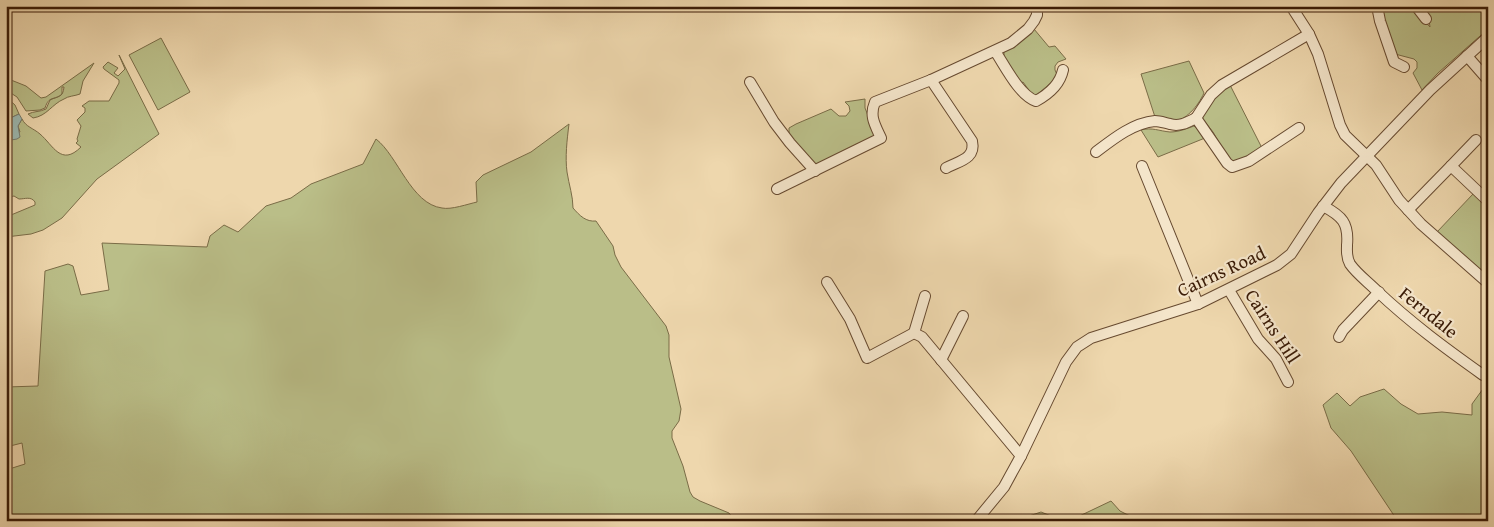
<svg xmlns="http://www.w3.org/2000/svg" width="1494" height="527" font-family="'Gentium Book Plus',serif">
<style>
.green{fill:#babe88;stroke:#7a6c47}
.water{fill:#9bb8b1;stroke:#74796d}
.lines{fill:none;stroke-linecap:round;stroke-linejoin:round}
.minor-casing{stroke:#674a30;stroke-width:12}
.minor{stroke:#f4e5ca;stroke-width:10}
.labels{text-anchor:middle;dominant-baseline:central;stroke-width:4.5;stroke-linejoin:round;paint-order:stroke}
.street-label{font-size:19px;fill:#3a1b06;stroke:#f4e5ca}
</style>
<rect width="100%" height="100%" fill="#eed7ad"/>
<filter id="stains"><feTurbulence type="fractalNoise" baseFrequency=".004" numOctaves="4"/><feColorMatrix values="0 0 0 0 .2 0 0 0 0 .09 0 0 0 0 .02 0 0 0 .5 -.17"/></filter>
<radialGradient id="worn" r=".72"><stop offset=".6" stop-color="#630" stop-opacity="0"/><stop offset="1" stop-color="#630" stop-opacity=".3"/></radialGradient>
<g class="green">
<path d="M1380,6H1411L1430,27L1428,13L1422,6H1488V29L1438,73L1422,90L1413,73L1417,68V62L1414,59L1395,54Z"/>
<path d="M1034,29L1049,47L1055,46L1066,59L1058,62L1055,66V70L1058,77L1034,97L1023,82L1021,83L1004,61V51Z"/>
<path d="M161,38L190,92L158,110L129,55Z"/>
<path d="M119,55L159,134L97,179L62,218L43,230L31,234L6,237V203L9,213L11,215L35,205V202C31,196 25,199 19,199L14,196L6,198V133L9,138L20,132L18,126L22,119C26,127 33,128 40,134C53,145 61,167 81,147L76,143L78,141L77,139L81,126L77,120L85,112V108L82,106L89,101H109L119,83V80L104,69L103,67L108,62L118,68L114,73L118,76L125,69Z"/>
<path d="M1189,61L1204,93C1198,106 1186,121 1171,122C1166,122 1160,119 1155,117L1141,74Z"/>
<path d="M94,63L83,81L80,94C75,96 68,96 64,99C52,104 47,116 33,118L28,114C34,111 40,112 46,109L50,100C58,96 63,98 64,87H62V94C54,101 49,95 45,108L40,110L26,111L17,97L6,90V78L26,86L41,98L46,97Z"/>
<path d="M1230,85L1262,148L1234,163L1228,158L1213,132L1202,118L1212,97Z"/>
<path d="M6,97L15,105L19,114L6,120Z"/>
<path d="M865,99V108L875,133L874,137L819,165L814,163L789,138V128L796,124L831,109L839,116H846L850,111L849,106L845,102Z"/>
<path d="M569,124C567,140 565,157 567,172C569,185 573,196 573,208C580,216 586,222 596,221L613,246L615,255L621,267L666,326L669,335V357L681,409L679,421L672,431V438L683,466L690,492L693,497L700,501L729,513L735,521H6V470L25,464L22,443L6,447V387L38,386L45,271L68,264L73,266L81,295L109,290L102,243L207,247L210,236L224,225L238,232L266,206L291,198L311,184L363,164L376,139C398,156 411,204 442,208C451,210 468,204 477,202L476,182L483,175L531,152Z"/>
<path d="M1194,126L1200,131L1205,138L1158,157L1141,130C1152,127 1159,131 1170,132C1178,132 1186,129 1194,126Z"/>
<path d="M1473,194L1488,207L1487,275L1437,232Z"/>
<path d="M1488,382V521H1388L1395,517L1351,451L1331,428L1323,405L1337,393L1350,406L1360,397L1384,389L1401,404L1418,414L1442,412L1472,415V404Z"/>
<path d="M1111,501L1120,511L1132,517L1134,521H1069Z"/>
<path d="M1041,512L1064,521H1014Z"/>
</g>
<path class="water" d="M19,114L22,119L18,126L20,137L17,139L11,140L6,133V120Z"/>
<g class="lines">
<defs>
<g id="minor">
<path d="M1291,6L1309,34L1318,54L1340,125L1345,135L1376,165L1399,200L1421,224L1488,283"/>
<path d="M1377,6L1380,21L1394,62L1404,67"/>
<path d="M1416,6L1426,19"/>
<path d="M995,51C1005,66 1019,95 1036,101C1049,94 1060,84 1063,70"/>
<path d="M1467,56L1488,80"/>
<path d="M931,80L972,141C976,159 959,161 946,168"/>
<path d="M750,82L774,122L790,143L815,171"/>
<path d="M1196,118L1211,95L1222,85L1309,34"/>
<path d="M1196,118L1227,163L1232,167L1249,161L1299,128"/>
<path d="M1096,152C1113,139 1133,123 1155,121C1160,121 1165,123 1170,124C1180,127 1188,122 1196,118"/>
<path d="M1142,166L1198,304"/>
<path d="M1451,166L1476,140"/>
<path d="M777,189L881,138C875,125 869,116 875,102L931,80L1011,43L1028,29L1034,21L1037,15V6"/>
<path d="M1323,206C1342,216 1349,223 1347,245C1347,252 1346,257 1350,264C1357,274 1368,282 1377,291C1411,323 1445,348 1483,375"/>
<path d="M1408,210L1451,166L1488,201"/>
<path d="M827,282L850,319L867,358L914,333"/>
<path d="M1229,290L1258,339L1276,359L1288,382"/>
<path d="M925,296L914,333L922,337L1021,456"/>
<path d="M1339,337L1343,330L1379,292"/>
<path d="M941,360L963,316"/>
<path d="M976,521L1004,487L1021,456L1066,362L1077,347L1091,338L1198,304L1277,265L1291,254L1318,213L1341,183L1430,90L1488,37"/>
</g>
</defs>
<use href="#minor" class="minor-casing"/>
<use href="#minor" class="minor"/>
</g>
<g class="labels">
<g class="street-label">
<text transform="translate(1221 271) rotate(-25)">Cairns Road</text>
<text transform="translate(1429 312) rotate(39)">Ferndale</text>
<text transform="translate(1273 326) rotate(57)">Cairns Hill</text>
</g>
</g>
<rect width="1494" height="527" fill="none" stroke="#eed7ad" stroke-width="25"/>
<rect x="8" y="8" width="1479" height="512" fill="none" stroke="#3a1b06" stroke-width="2.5"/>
<rect x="12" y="12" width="1469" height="502" fill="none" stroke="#3a1b06"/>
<rect width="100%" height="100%" filter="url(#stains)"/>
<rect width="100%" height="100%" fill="url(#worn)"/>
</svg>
